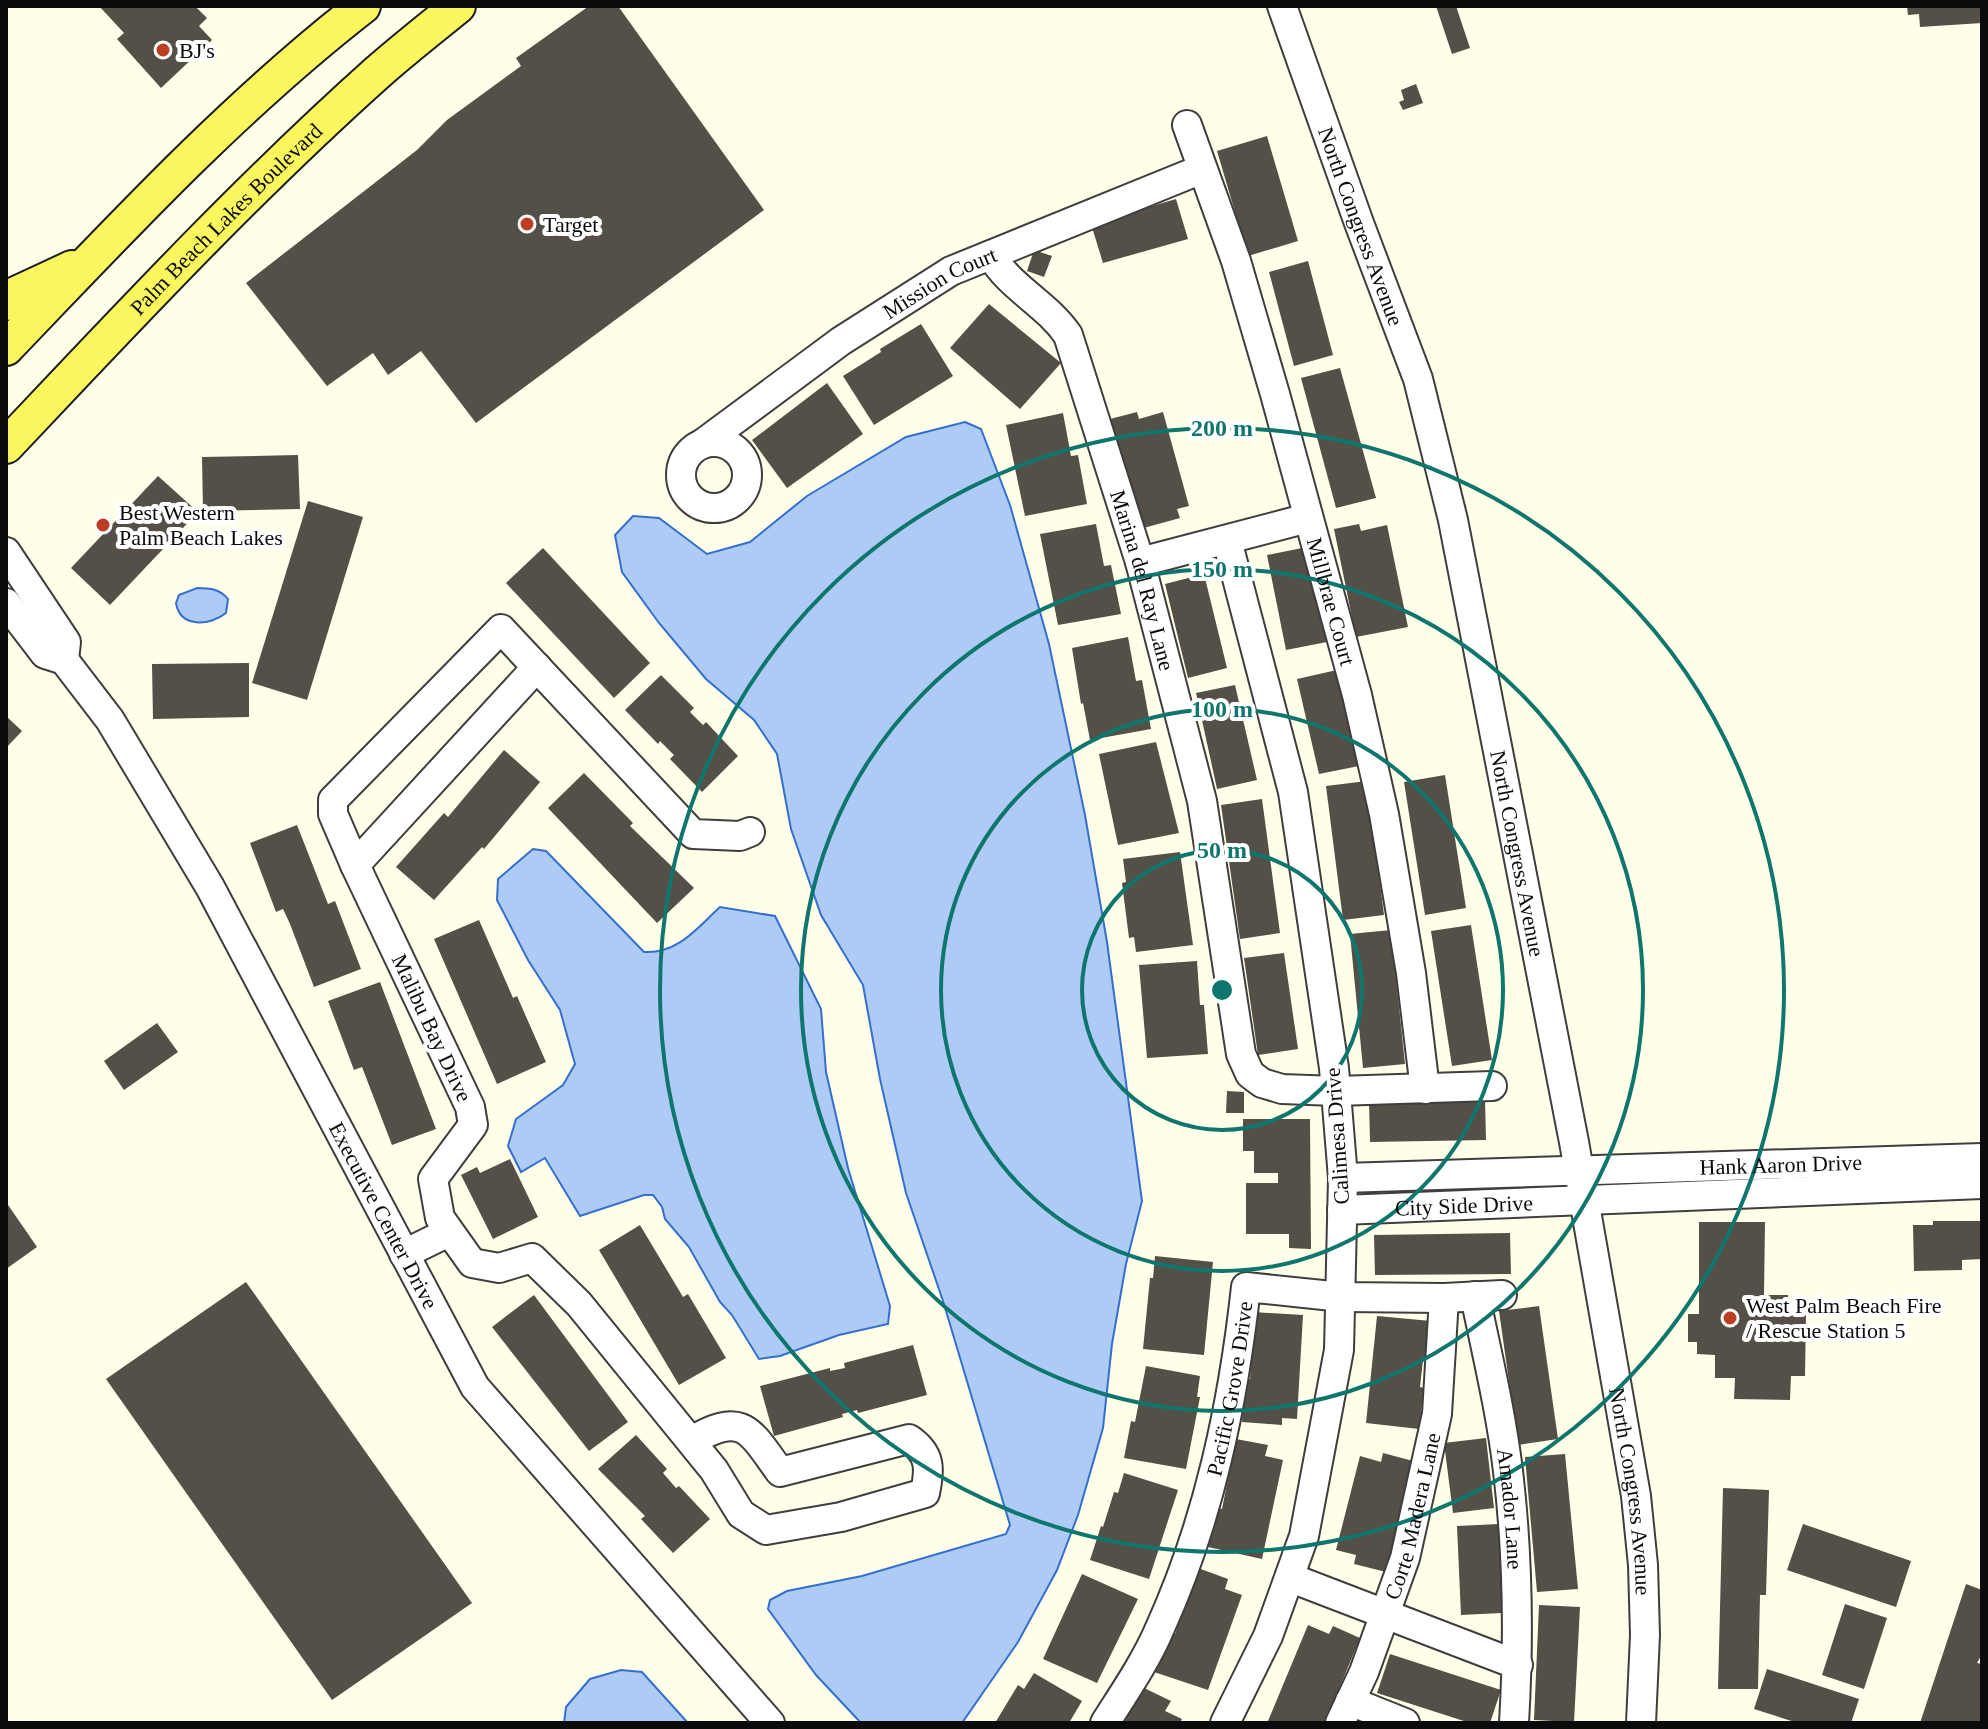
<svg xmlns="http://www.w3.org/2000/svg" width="1988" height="1729" font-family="'Times New Roman',serif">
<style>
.water{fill:#aecbf6;stroke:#346fce;stroke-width:2}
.building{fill:#544f47}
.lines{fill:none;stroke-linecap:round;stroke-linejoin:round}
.minor-casing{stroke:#3e3e3e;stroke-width:32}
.major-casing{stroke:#1c1c1c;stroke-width:38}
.minor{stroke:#fff;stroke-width:28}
.major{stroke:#faf65e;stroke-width:34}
.ring{fill:none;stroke:#0f766e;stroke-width:4}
.poi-dot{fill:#bb3d23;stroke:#fff;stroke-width:3}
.labels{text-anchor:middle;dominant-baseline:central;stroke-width:8;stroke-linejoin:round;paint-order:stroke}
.poi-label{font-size:22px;fill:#0b0b0b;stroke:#fff;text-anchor:start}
.street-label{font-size:22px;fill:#0b0b0b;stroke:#fff}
.centre{fill:#0f766e;stroke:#fff;stroke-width:4}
.ring-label{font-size:24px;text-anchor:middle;font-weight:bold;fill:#0f766e;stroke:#fff;stroke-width:8;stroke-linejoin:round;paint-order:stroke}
</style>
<rect width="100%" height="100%" fill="#ffffe9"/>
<g class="water">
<path d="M965,422L981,429L1010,505L1049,644L1085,815L1107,942L1142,1201L1126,1264L1112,1344L1103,1428L1078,1515L1057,1570L1018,1642L962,1723H861L816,1675L768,1609L770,1600L787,1591L862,1576L1006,1534L1010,1525L943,1301L906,1193L880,1079L863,985L821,915L791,829L777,754L754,720L706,679L659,623L622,572L615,535L633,516L659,518L707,554L750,542L807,496L906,437Z"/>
<path d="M197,588C210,588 220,589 228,599L226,613C210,626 180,628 176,603L179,595Z"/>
<path d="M533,849L546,851L644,952C678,954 697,928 720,907L775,916L821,1009L826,1072L848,1168L890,1306L888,1324L839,1335L780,1356L759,1359L732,1315L720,1302L689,1247L665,1219L662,1207L653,1195H644L580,1216L545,1158L521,1172L508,1146L516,1119L563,1085L575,1064L560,1010L528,960L497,900L498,879Z"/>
<path d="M621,1670L642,1672L688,1723H564L566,1707L590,1679Z"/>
</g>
<g class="building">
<path d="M99,6H195L207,18L199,26L212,40L161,88L117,39L124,33Z"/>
<path d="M589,6H618L764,210L476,423L421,351L388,375L373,353L327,386L246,283L417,150L447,120L521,66L516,58Z"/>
<path d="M1436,6H1456L1470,48L1452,54Z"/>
<path d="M1907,6H1982V23L1920,27L1919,14L1908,15Z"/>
<path d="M1416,84L1423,103L1403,110L1399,102L1404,100L1401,90Z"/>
<path d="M1267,136L1298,241L1248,256L1217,151Z"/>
<path d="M1176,199L1188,239L1103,263L1091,224Z"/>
<path d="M1034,250L1052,256L1044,277L1027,271Z"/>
<path d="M1308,261L1333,355L1294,366L1269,272Z"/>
<path d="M989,304L1061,363L1020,409L950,348Z"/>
<path d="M921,324L953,376L874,425L843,376L881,352L880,349Z"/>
<path d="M1340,368L1376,498L1336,508L1301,378Z"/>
<path d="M827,383L863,434L787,488L752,440Z"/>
<path d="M1137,412L1139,419L1163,412L1189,506L1177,509L1180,518L1140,529L1110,419Z"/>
<path d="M1063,413L1071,456L1078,455L1087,504L1025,516L1006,425Z"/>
<path d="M298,455L300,509L203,511L202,457Z"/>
<path d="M158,476L198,512L110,605L71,568Z"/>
<path d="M308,501L363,517L307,700L252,683Z"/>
<path d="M1096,524L1104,566L1111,565L1121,614L1058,625L1040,534Z"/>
<path d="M1359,524L1361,531L1387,525L1408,627L1356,637L1334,529Z"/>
<path d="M1307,547L1327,642L1286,650L1267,555Z"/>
<path d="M543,548L650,663L614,698L506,583Z"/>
<path d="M1204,574L1227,668L1188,678L1165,584Z"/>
<path d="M1128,637L1136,681L1142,680L1151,729L1090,740L1083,703L1081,704L1072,648Z"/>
<path d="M249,663V717L153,719L152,664Z"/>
<path d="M1337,670L1359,766L1319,774L1297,679Z"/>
<path d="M661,675L694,708L690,712L703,725L706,722L738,756L702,792L670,759L674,755L660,741L658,744L625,710Z"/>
<path d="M1235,685L1257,780L1217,789L1196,693Z"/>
<path d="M6,716L22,731L6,748Z"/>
<path d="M1156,742L1179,833L1118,845L1099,754Z"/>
<path d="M504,750L540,782L484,849L482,847L434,900L396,867L444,813L448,817Z"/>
<path d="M584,773L633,823L630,826L694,888L657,923L548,808Z"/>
<path d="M1445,775L1466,908L1425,915L1404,782Z"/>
<path d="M1367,781L1384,915L1343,920L1326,786Z"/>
<path d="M1262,799L1280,933L1240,939L1221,805Z"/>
<path d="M297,825L328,904L335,901L361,969L314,987L290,924L283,909L276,912L250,843Z"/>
<path d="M1180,852L1193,945L1136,952L1134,937L1129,938L1122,883L1126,882L1123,859Z"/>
<path d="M479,920L513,998L517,996L546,1062L497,1084L434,939Z"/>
<path d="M1471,925L1492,1060L1452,1066L1431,931Z"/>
<path d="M1391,930L1405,1064L1363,1068L1350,934Z"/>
<path d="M1284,953L1298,1049L1258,1055L1244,958Z"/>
<path d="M1197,961L1200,1005H1204L1208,1054L1147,1058L1139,965Z"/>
<path d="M380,982L436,1129L392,1145L362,1067L354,1070L328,1001Z"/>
<path d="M157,1023L178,1052L124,1090L104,1061Z"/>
<path d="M1227,1091L1244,1092V1113H1226Z"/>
<path d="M1485,1099L1486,1140L1370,1142L1369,1101Z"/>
<path d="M1243,1119H1310L1311,1249L1289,1248V1234H1246V1183H1278V1173H1254V1151H1243Z"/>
<path d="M510,1159L538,1217L493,1239L461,1175L477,1167L480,1173Z"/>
<path d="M6,1202L37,1247L6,1269Z"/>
<path d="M1933,1221H1982V1259L1962,1260V1270L1914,1271L1913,1225H1933Z"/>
<path d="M1699,1222H1765L1764,1295H1788V1313H1806L1805,1376H1791L1790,1400L1734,1399L1735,1378H1715V1355L1697,1354V1342H1688V1314H1699Z"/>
<path d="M640,1225L683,1297L688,1294L726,1358L679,1385L599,1250Z"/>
<path d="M1510,1233L1511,1274L1375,1275L1374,1235Z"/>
<path d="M1155,1256L1213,1262L1204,1355L1143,1349L1150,1278H1153Z"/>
<path d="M246,1282L472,1603L332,1700L106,1379Z"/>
<path d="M534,1295L628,1422L589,1451L492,1327Z"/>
<path d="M1539,1306L1558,1439L1518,1445L1499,1311Z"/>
<path d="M1253,1312L1303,1315L1297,1419L1282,1418V1425L1242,1422L1244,1379H1250Z"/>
<path d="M1377,1316L1431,1321L1427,1361L1423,1360L1420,1387L1424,1388L1419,1429L1366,1423Z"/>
<path d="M913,1345L927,1395L858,1413L857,1410L842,1414L843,1417L774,1436L760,1386L830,1368V1371L845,1368L844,1363Z"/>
<path d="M1146,1366L1200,1376L1197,1397H1200L1186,1469L1124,1458L1131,1421L1135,1422Z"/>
<path d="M636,1435L667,1469L663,1473L676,1488L679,1486L710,1519L673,1553L641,1519L645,1516L598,1469Z"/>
<path d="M1486,1438L1494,1508L1453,1513L1444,1443Z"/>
<path d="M1236,1439L1268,1445L1265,1456L1283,1460L1262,1559L1208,1547L1217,1508L1222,1509Z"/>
<path d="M1383,1453L1413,1461L1386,1572L1354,1564L1356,1555L1336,1550L1360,1456L1381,1462Z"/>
<path d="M1565,1454L1578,1589L1537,1592L1525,1457Z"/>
<path d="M1124,1473L1178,1490L1149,1579L1090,1560L1101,1526L1103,1527L1114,1492L1118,1493Z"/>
<path d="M1723,1488L1769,1490L1766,1595H1760L1758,1689H1718Z"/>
<path d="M1499,1524L1502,1613L1461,1615L1457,1526Z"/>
<path d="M1803,1524L1911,1561L1896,1607L1787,1570Z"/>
<path d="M1198,1568L1228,1579L1225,1589L1242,1595L1208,1690L1154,1672L1168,1632L1175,1634Z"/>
<path d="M1082,1574L1138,1599L1097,1683L1043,1659Z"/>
<path d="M1966,1584L1982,1590V1654L1977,1663L1982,1664V1723H1920Z"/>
<path d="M1845,1604L1887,1618L1864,1689L1822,1675Z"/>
<path d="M1539,1605L1580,1607L1574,1722L1534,1720Z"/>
<path d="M1308,1625L1329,1634L1333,1626L1360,1638L1325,1723H1272L1268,1721Z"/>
<path d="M1390,1654L1501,1690L1490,1723H1470L1377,1693Z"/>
<path d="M1767,1669L1859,1699L1851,1723H1798L1754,1709Z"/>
<path d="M1034,1673L1082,1701L1069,1723H995L1018,1685L1024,1689Z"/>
<path d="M1142,1687L1171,1701L1165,1711L1182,1719L1180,1723H1124Z"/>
</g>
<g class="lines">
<defs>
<g id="minor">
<path id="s1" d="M1282,6L1359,223L1418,379L1453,520L1574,1142L1636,1496L1643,1565L1645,1635L1641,1723"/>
<path id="s2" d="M1187,125L1236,261L1275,394L1357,695L1384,814L1411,973L1425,1089"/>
<path id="s3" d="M991,255C1010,288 1046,303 1068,335L1140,562L1202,801L1241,1054L1250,1074L1262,1083L1282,1089L1336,1091L1492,1086"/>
<circle cx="714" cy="475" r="33"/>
<path id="s4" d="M702,444L841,341L951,271L1202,169"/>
<path d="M6,552L66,642L64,660"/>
<path d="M1140,562L1308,518"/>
<path id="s5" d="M6,603L45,654L64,660L110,720L210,887L475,1387L770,1723"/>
<path d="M355,865L537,667"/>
<path id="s6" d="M1343,1178L1982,1158"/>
<path id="s7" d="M1342,1210L1982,1184"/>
<path d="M404,1254L449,1232"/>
<path id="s8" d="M1475,1296C1487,1354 1501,1412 1508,1471C1518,1555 1519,1639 1514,1723"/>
<path d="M691,1441C743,1411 749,1429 780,1472L909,1439C931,1454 930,1469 925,1493L841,1517L766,1530L741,1514L714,1470L579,1304L532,1258L499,1268L472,1263L440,1218L433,1179L473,1125L470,1107L355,865L333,814V800L501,629L693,834L740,836L750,832"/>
<path d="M1291,1578L1518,1665"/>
<path d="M1350,1701L1405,1723"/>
<path id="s9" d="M1105,1723C1124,1693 1146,1661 1160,1628C1209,1520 1233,1405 1246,1287L1342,1297L1444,1298L1502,1295"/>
<path d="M1225,1723L1268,1636L1304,1536L1339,1350L1343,1178L1334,1068L1293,792L1227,540"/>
<path id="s10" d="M1340,1723L1364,1672L1405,1558L1437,1414L1444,1298"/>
</g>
<g id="major">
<path d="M6,303L14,295L72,268"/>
<path d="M6,348C120,229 233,107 363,6"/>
<path id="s11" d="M6,446C127,318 247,189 378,72C404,49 431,28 458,6"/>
</g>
</defs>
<use href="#minor" class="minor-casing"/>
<use href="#major" class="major-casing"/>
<use href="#minor" class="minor"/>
<use href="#major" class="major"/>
</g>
<g class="ring">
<circle cx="1222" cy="990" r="140"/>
<circle cx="1222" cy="990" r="281"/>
<circle cx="1222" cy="990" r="421"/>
<circle cx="1222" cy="990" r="562"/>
</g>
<g class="poi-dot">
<circle cx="163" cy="50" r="8"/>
<circle cx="527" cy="224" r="8"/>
<circle cx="103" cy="525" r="8"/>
<circle cx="1730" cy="1318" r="8"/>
</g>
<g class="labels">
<g class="poi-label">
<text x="179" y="50">BJ's</text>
<text x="543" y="224">Target</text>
<text x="119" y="512">Best Western<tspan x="119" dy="25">Palm Beach Lakes</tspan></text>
<text x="1746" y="1305">West Palm Beach Fire<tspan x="1746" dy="25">/ Rescue Station 5</tspan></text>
</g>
<g class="street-label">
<text stroke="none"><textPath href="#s11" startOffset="316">Palm Beach Lakes Boulevard</textPath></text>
<text stroke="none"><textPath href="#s1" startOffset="234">North Congress Avenue</textPath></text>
<text stroke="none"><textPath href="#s4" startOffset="288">Mission Court</textPath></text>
<text stroke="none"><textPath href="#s3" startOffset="368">Marina del Ray Lane</textPath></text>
<text stroke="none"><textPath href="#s2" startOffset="498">Millbrae Court</textPath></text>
<text stroke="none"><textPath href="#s1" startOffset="882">North Congress Avenue</textPath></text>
<text transform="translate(432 1028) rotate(65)">Malibu Bay Drive</text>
<text transform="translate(1337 1136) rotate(-94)">Calimesa Drive</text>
<text stroke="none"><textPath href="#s6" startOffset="438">Hank Aaron Drive</textPath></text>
<text stroke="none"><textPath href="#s7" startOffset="122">City Side Drive</textPath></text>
<text stroke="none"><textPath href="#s5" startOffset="726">Executive Center Drive</textPath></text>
<text stroke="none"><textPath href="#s9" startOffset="360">Pacific Grove Drive</textPath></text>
<text stroke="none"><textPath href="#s1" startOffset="1530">North Congress Avenue</textPath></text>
<text stroke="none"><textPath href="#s8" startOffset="216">Amador Lane</textPath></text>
<text stroke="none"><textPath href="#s10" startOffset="220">Corte Madera Lane</textPath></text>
</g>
</g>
<circle cx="1222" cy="990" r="12" class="centre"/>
<g class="ring-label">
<text x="1222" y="436">200 m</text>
<text x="1222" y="577">150 m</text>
<text x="1222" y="717">100 m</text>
<text x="1222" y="858">50 m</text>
</g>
<rect width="1988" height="1729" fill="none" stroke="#0b0b0b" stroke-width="16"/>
</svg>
